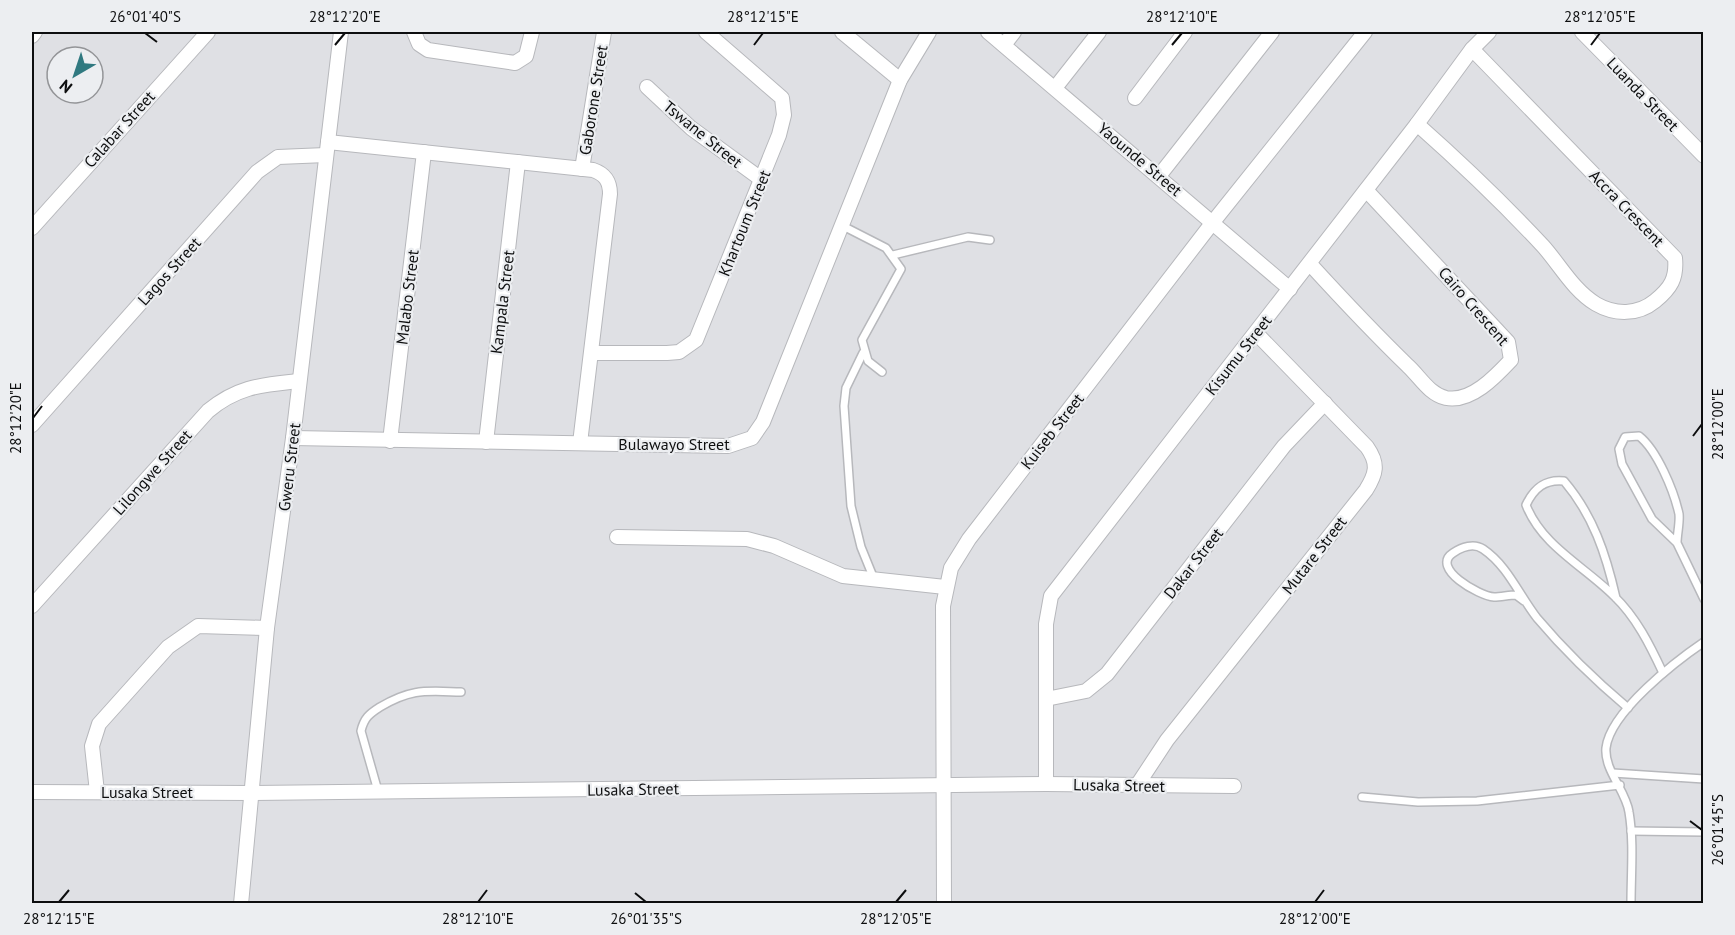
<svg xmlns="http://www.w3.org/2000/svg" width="1735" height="935" font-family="'PT Sans',sans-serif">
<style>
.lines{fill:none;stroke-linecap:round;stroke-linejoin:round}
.lane-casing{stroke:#b7b8bc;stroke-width:10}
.street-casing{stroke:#b7b8bc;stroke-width:16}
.lane{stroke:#fff;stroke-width:7}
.street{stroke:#fff;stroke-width:14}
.ticks{fill:none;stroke:#0d0e0f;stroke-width:2}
.labels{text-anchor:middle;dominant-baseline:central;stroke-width:4.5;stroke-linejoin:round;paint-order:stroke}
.street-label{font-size:16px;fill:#0d0e0f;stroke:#eceef1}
.neatline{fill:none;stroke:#0d0e0f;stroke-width:2}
.ticks-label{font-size:15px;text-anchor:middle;fill:#0d0e0f}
</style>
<rect width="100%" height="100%" fill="#dfe0e4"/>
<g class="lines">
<defs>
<g id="lane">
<path d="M841,225L886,248L901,269L862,340L868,361L882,372"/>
<path d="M893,255L968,237L990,240"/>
<path d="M863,353L846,388L844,406L851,506L861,547L874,579"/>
<path d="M1677,543C1677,534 1680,523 1679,514C1674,491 1657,450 1639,436L1625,437L1619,449L1622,464L1652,519L1677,543L1704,599"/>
<path d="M1616,598C1606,554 1593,515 1564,481C1545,479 1534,488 1526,505C1542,546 1584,566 1614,596C1636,617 1650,645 1663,673"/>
<path d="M1524,601L1516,595C1509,595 1501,597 1494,597C1479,596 1430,568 1453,553C1462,547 1474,543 1483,549C1508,566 1519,595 1537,618C1564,650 1596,681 1628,708"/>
<path d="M1613,773L1704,779"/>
<path d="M378,791L361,731C364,718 369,714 380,707C412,688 426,691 461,692"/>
<path d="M1362,797L1418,802L1477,801L1620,785"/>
<path d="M1631,831L1704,832"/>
<path d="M1631,904C1631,873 1634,842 1629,812C1626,791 1604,770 1606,748C1610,712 1676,661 1704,642"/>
</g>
<g id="street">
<path d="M414,32L419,44L428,50L515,63L526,56L532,32"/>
<path d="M842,32L900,80"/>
<path d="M988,32L1290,289"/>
<path d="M1582,32L1704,156"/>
<path d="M32,36L35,32"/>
<path d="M1004,45L1014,32"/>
<path d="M647,87L691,128L761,179"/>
<path d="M1055,88L1099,32"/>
<path d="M1135,98L1185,32"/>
<path d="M1417,124C1461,163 1503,203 1543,246C1560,265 1573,290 1596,304C1615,315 1638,315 1655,301C1671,288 1677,278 1675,258L1472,49"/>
<path d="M328,142L593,170C605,174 610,181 610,194L580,443"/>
<path d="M582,169L604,32"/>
<path d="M1159,176L1272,32"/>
<path d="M32,228L208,32"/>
<path d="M1310,264C1342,299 1374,333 1408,366C1420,377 1429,394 1446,398C1471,403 1496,376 1511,360L1508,342L1366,190"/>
<path d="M592,353H667L679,352L696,340L779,135L784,115L782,98L706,32"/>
<path d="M32,425L257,172L278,157L326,155"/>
<path d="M293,438L728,446L752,438L763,422L900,80L929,32"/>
<path d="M390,441L424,152"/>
<path d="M486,442L518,162"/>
<path d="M617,537L747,539L774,546L843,576L945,587"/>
<path d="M32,606L208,411C238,386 262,385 299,381"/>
<path d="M1046,699L1086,691L1107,674L1284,446L1325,403"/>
<path d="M1046,784V624L1051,596L1417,124L1472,49L1489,32"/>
<path d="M1138,784L1167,740L1366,490C1376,474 1379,464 1367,447L1256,333"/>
<path d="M32,792L251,793L1046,784L1234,786"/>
<path d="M97,792L92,746L99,724L168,647L198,626L267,628"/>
<path d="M241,904L267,628L293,438L341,32"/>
<path d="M944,904L943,606L951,568L969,539L1213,222L1365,32"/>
</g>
</defs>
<use href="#lane" class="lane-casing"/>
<use href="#street" class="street-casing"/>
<use href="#lane" class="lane"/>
<use href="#street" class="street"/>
</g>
<path class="ticks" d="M145,33L157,42M335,45L345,33M754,45L763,33M1172,45L1182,33M1591,45L1600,33M33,418L42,406M1693,436L1702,424M1690,821L1702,830M635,893L646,902M59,902L69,890M478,902L487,890M896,902L906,890M1315,902L1324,890"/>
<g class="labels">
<g class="street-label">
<text transform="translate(1643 94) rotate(46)">Luanda Street</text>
<text transform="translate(593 100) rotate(-81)">Gaborone Street</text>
<text transform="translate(119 129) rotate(-48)">Calabar Street</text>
<text transform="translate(703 134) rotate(39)">Tswane Street</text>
<text transform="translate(1140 159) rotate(40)">Yaounde Street</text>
<text transform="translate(1627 208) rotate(46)">Accra Crescent</text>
<text transform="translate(744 223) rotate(-68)">Khartoum Street</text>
<text transform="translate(169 271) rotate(-48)">Lagos Street</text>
<text transform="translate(407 297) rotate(-83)">Malabo Street</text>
<text transform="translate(502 302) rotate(-83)">Kampala Street</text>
<text transform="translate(1474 306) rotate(49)">Cairo Crescent</text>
<text transform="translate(1238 355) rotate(-52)">Kisumu Street</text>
<text transform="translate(1052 431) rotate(-52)">Kuiseb Street</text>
<text x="674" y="444">Bulawayo Street</text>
<text transform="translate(289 467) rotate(-83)">Gweru Street</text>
<text transform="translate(152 472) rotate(-48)">Lilongwe Street</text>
<text transform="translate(1314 555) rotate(-52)">Mutare Street</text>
<text transform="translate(1193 563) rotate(-52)">Dakar Street</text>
<text transform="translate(1119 785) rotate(1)">Lusaka Street</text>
<text transform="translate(633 789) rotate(-1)">Lusaka Street</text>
<text x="147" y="792">Lusaka Street</text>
</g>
</g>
<rect width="1735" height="935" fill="none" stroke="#eceef1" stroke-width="66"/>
<g transform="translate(75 75) rotate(219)"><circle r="28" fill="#eceef1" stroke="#939497" stroke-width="1.5"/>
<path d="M0-4.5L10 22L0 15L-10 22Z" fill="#307980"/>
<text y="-9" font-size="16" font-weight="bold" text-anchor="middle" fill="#0d0e0f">N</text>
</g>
<rect x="33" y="33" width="1669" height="869" class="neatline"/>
<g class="ticks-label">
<text x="145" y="22">26°01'40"S</text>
<text x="345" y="22">28°12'20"E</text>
<text x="763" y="22">28°12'15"E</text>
<text x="1182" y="22">28°12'10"E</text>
<text x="1600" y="22">28°12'05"E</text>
<text transform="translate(16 418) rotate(-90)" y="5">28°12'20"E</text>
<text transform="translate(1718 424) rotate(-90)" y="5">28°12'00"E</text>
<text transform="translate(1718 830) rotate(-90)" y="5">26°01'45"S</text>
<text x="59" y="924">28°12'15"E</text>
<text x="478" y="924">28°12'10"E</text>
<text x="646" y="924">26°01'35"S</text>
<text x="896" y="924">28°12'05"E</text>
<text x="1315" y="924">28°12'00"E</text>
</g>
</svg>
